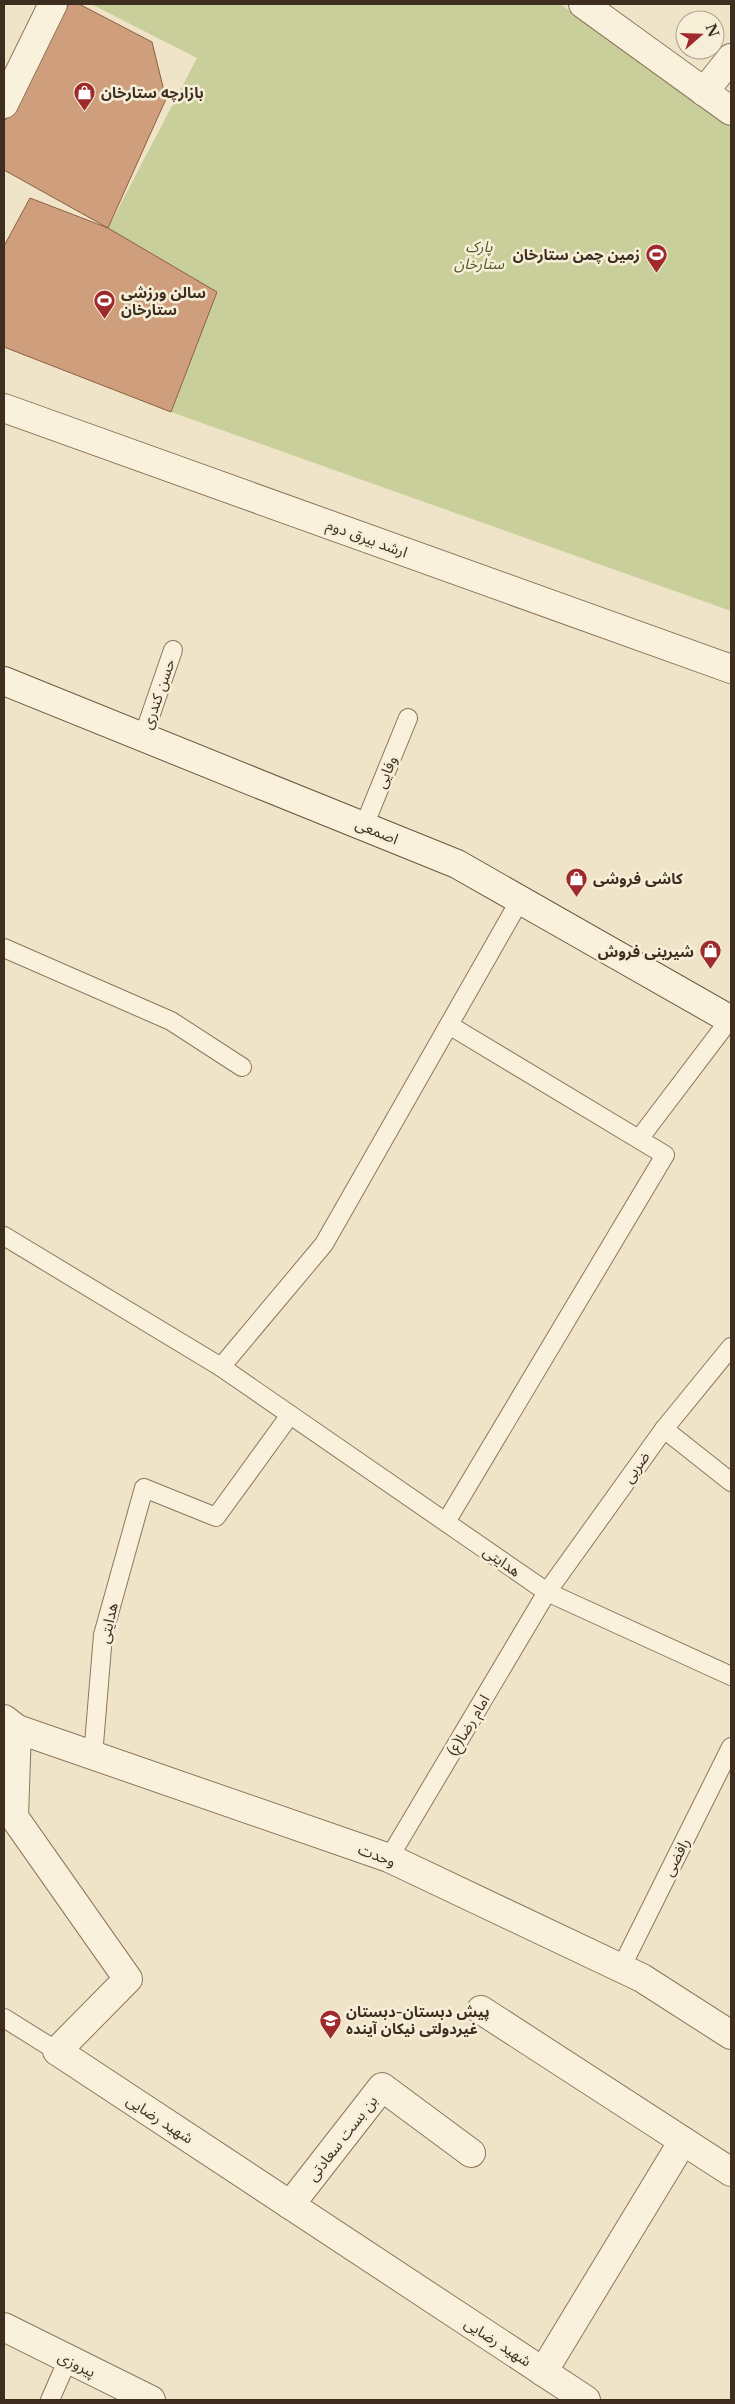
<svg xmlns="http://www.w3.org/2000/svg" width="735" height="2404" font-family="'Libre Baskerville','Noto Sans Arabic',serif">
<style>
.green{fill:#c9cf9b}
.building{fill:#cf9f7d;stroke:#8d5f41}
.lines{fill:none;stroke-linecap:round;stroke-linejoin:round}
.service-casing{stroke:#8d765c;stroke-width:20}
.minor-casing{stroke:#8d765c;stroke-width:30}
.tertiary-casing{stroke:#8d765c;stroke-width:30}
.secondary-casing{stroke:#6f573f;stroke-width:30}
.service{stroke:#faf1dc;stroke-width:18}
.minor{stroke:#faf1dc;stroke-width:28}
.tertiary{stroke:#faf1dc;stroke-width:28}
.secondary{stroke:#faf1dc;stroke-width:28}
.labels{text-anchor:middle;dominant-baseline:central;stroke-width:5;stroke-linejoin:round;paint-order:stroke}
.poi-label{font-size:15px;font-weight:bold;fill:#3d2e20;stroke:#f7eed8;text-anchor:start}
.park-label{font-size:15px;font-style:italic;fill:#4d5a26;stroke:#f7eed8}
.street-label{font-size:15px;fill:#3d2e20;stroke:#f7eed8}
</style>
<rect width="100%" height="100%" fill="#f0e4c8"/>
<path class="green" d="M91,4H560L731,125V611L171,412L217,292L108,228L197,58Z"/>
<g class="building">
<path d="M69,4H79L152,42L166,99L108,228L4,170V122Z"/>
<path d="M30,198L108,228L217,292L171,412L4,347V246Z"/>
</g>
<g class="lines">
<defs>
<g id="service">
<path d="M143,737L173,650"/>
<path d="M364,826L408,718"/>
<path d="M4,948L171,1021L242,1067"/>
<path d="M639,1139L730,1019"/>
<path d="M4,1236L221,1367L547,1592L731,1676"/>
<path d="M221,1367L324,1244L520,900"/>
<path d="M664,1429L731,1482"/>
<path d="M446,1522L665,1155L449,1025"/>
<path d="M93,1756L103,1635L144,1488L216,1517L290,1415"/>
<path d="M389,1858L547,1592L664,1429L731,1347"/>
<path d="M621,1968L731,1747"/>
<path d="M4,2018L57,2051"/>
<path d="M50,2400L68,2359"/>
</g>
<g id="minor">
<path d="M583,4L731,111"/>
<path d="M704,92L731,58"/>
<path d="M4,408L731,669"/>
<path d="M17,1729L14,1817L128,1979L57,2051L586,2400"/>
<path d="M481,2010L731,2172"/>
<path d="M290,2205L382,2087L471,2153"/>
<path d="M4,2327L151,2400"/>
<path d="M543,2372L683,2141"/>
</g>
<g id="tertiary">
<path d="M4,104L53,4"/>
<path d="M4,1719L17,1729L389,1858L642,1978L731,2035"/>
</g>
<path id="secondary" d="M4,681L457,864L731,1020"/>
</defs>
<use href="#service" class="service-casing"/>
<use href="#minor" class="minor-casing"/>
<use href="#tertiary" class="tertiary-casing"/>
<use href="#secondary" class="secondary-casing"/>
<use href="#service" class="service"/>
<use href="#minor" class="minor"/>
<use href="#tertiary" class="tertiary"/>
<use href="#secondary" class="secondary"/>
</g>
<defs>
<symbol id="shop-pin" viewBox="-11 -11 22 30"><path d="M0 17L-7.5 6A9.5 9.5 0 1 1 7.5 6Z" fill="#9e2a2b" stroke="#f7eed8"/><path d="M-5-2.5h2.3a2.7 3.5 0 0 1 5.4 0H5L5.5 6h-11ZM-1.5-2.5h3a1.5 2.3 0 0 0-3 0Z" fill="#fff"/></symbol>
<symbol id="stadium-pin" viewBox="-11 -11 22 30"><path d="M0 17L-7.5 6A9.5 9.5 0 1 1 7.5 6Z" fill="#9e2a2b" stroke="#f7eed8"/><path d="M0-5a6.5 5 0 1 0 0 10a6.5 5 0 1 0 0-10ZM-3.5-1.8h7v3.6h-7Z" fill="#fff"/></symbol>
<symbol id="school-pin" viewBox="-11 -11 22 30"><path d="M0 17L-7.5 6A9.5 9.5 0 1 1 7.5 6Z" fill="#9e2a2b" stroke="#f7eed8"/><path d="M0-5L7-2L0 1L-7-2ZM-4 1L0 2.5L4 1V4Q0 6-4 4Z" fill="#fff"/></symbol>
</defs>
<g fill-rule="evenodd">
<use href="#shop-pin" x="72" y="80" width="25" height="34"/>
<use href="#stadium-pin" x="644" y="242" width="25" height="34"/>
<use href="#stadium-pin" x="92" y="288" width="25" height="34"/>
<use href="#shop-pin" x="564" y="866" width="25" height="34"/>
<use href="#shop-pin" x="698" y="938" width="25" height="34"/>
<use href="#school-pin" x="318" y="2008" width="25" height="34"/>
</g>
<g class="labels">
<g class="poi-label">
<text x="101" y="92">بازارچه ستارخان</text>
<text x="640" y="254" text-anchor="end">زمین چمن ستارخان</text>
<text x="121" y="292">سالن ورزشی<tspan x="121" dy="17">ستارخان</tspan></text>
<text x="593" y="878">کاشی فروشی</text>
<text x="694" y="951" text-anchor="end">شیرینی فروش</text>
<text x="346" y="2011">پیش دبستان-دبستان<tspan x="346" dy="17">غیردولتی نیکان آینده</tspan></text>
</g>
<g class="park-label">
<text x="479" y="246">پارک<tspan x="479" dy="17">ستارخان</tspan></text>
</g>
<g class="street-label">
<text transform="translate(367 538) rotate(20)">ارشد بیرق دوم</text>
<text transform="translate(158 694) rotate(-71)">حسن کندری</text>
<text transform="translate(386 772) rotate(-68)">وفایی</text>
<text transform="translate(377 831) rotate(22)">اصمعی</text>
<text transform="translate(636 1467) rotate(-55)">ضربی</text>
<text transform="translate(502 1561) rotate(35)">هدایتی</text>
<text transform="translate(108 1623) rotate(-77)">هدایتی</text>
<text transform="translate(468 1725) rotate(-59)">امام رضا(ع)</text>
<text transform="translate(377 1855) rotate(21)">وحدت</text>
<text transform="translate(676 1857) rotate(-63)">رافضی</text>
<text transform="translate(160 2119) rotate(33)">شهید رضایی</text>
<text transform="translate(342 2138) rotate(-52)">بن بست سعادتی</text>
<text transform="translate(498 2342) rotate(33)">شهید رضایی</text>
<text transform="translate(77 2364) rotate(26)">پیروزی</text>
</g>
</g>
<rect width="735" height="2404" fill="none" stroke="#3d2e20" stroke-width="10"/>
<g transform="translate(700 35) rotate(70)"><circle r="24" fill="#f7eed8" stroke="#ada18e"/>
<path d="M0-4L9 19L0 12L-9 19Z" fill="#9e2a2b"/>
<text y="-8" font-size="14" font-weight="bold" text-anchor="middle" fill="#3d2e20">N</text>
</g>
</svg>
